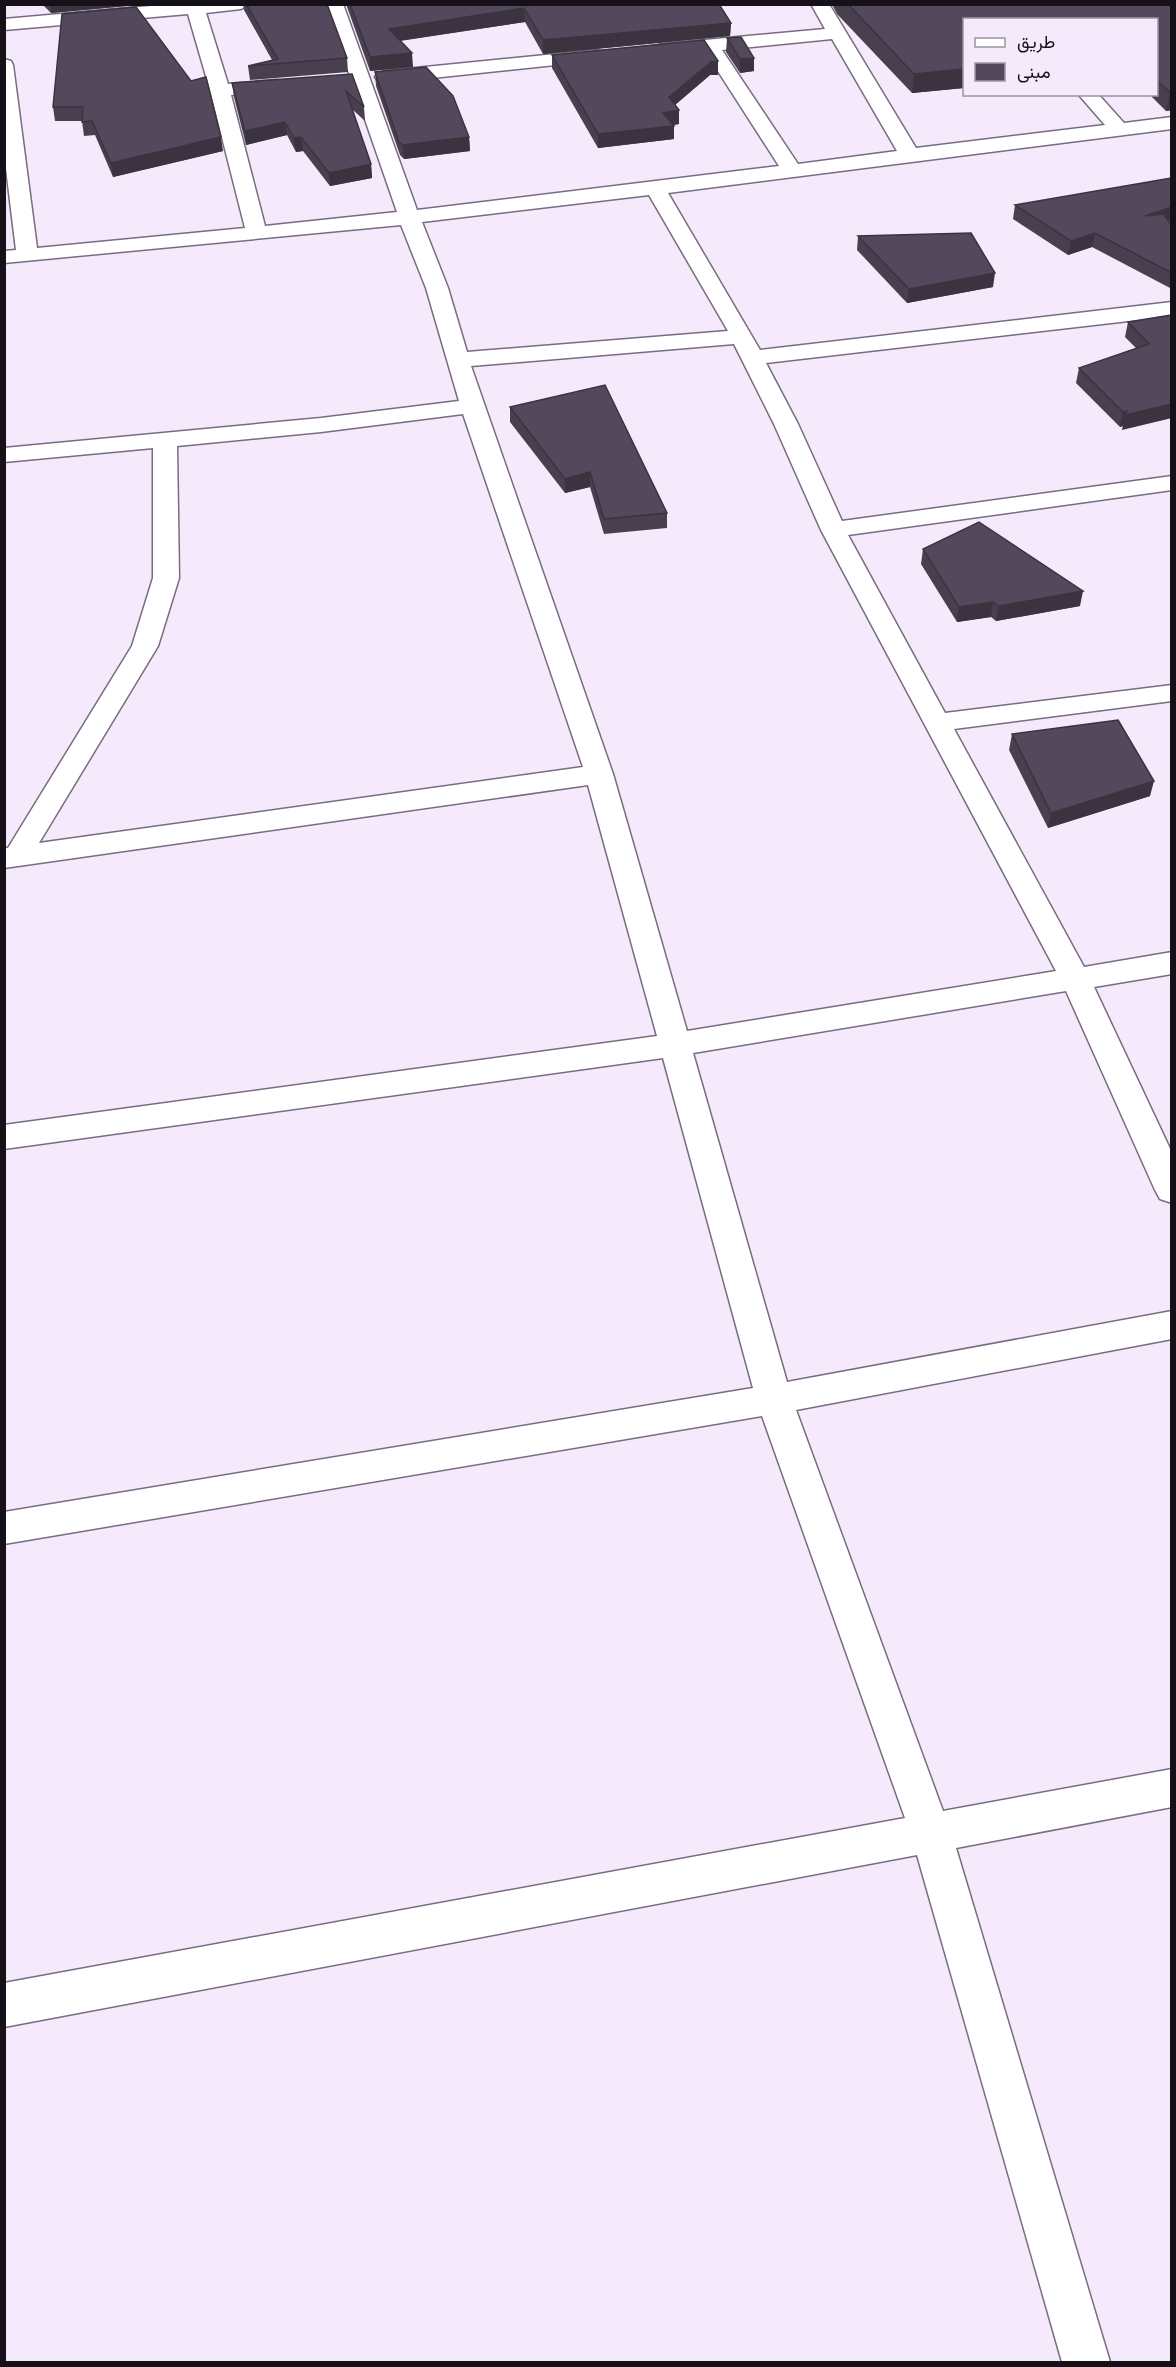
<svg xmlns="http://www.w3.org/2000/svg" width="1176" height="2367" font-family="Roboto,Vazirmatn,sans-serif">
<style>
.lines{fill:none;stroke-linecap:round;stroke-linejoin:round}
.street-casing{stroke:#796c80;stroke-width:3}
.street{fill:#fff;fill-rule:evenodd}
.wall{fill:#483f4f}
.shaded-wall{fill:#3b3340}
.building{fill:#54495c;stroke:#3b3340;stroke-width:1.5}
</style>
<rect width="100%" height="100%" fill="#f5e9fc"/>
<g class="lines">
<defs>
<g id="street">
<path d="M173,4H250L241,9L206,13L228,84L277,80L284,82L287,86L284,90L277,92L231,95L265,226L397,212L325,4H343L417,210L779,166L705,51L662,56L655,54L653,50L655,46L662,44L825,29L811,4H829L916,148L1105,125L1078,94H1098L1124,123L1172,117V129L668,193L760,350L1172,302V316L766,363L798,424L842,521L1172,476V490L848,535L945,713L1172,685V701L954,729L1084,967L1172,952V974L1094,987L1172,1153V1203L1160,1199L1155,1190L1066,991L693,1053L787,1382L1172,1311V1339L796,1410L943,1811L1172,1769V1807L956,1848L1110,2362H1062L917,1855L4,2027V1983L905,1818L762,1416L4,1544V1512L753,1388L663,1058L4,1149V1125L657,1036L588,785L4,868V848H8L132,646L153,578V448L4,462V448L321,418L459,401L426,288L401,225L4,263V251L16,250L4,152V59L11,61L13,65L37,248L245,228L210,90L188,14L4,30V19ZM832,39L897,151L798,164L722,50ZM649,195L728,331L467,352L448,288L422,222ZM734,344L774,424L821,530L1056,971L687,1031L613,774L471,366ZM463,414L583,767L39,843L158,646L179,578L177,446L321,432Z"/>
<path d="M596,50L603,52L605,56L603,60L385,83L378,81L375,77L378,73L385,71Z"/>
</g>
</defs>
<use href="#street" class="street-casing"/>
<use href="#street" class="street"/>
</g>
<g class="wall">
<path d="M42,4H127V6L51,13Z"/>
<path d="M243,4H327L347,58L348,72L250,80L248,66L272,60L244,10Z"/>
<path d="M346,4H719L731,23L730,36L543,54L525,22L400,41L413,67L370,71Z"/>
<path d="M832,4H1172V110L1166,111L1149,94H1156V20H964V88L912,93L837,14Z"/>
<path d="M727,38L754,71L740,73L726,52Z"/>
<path d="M552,55L718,75H710L675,105L679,124L674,125V139L598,148L552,68Z"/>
<path d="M375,72L469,137L470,151L404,159L400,155L376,86Z"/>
<path d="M352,74L364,107L365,121L352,109L371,164L372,178L330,186L303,151L296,152L287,135L246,145L234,97L232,83Z"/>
<path d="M191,81L223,151L113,177L95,135L84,136L82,121H55L53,107Z"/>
<path d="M1015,205L1168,221L1172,225V289L1092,247L1068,255L1013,219Z"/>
<path d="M858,236L993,287L907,303L857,250Z"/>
<path d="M1172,315L1122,430L1123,426L1120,427L1076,383L1079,368L1137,349L1125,337L1128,322Z"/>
<path d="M510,407L667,513V528L604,534L590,487L565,493L510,422Z"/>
<path d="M923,549L1080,606L996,621L991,617L957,622L921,564Z"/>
<path d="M1012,734L1150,796L1048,828L1009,750Z"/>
</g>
<g class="shaded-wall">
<path d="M50,4H127V6L51,13Z"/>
<path d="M524,8L525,22L390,42L389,29Z"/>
<path d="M731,23L730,36L543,54V40Z"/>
<path d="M412,53L413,67L370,71V57Z"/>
<path d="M754,58V71L740,73V59Z"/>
<path d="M718,61V75H710L669,110V97L711,62Z"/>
<path d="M964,69V88L912,93L914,74Z"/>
<path d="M1170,92H1172V110L1166,111Z"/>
<path d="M679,110V124L663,126V113Z"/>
<path d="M285,122L287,135L246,145L245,131Z"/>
<path d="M674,126V139L598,148V134Z"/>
<path d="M221,137L223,151L113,177L111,163Z"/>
<path d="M301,137L303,151L296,152L294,138Z"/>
<path d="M469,137L470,151L404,159L403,145Z"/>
<path d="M371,164L372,178L330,186L329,173Z"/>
<path d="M1172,207V220L1142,230L1145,216Z"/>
<path d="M1095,233L1092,247L1068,255L1071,241Z"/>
<path d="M995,273L993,287L907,303L909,289Z"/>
<path d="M1172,404V418L1122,430L1123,426L1120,427L1123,412Z"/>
<path d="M590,472V487L565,493V479Z"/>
<path d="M1083,591L1080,606L996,621L999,606Z"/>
<path d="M993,602L991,617L957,622L959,607Z"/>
<path d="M1154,781L1150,796L1048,828L1051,813Z"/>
</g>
<g class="building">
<path d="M246,4H327L347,58L248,66L278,59Z"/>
<path d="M350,4H719L731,23L543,40L524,8L389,29L412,53L370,57Z"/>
<path d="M848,4H1172V92H1170L1156,80V20H964V69L914,74Z"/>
<path d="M136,7L191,81L206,77L221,137L111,163L92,121L82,122L83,107H53L62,14Z"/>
<path d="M741,37L754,58L740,59L727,38Z"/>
<path d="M704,40L718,61L711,62L669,97L679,110L663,113L674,126L598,134L552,55Z"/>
<path d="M426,67L453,96L469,137L403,145L399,142L375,72Z"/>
<path d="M352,74L364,107L346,91L371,164L329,173L301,137L294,138L285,122L245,131L232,83Z"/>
<path d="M1172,178V207L1145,216L1163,214L1172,225V273L1095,233L1071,241L1015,205Z"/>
<path d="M971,233L995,273L909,289L858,236Z"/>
<path d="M1172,315V404L1125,415L1127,411L1123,412L1079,368L1149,344L1128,322Z"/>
<path d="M605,385L667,513L604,519L590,472L565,479L510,407Z"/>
<path d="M979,522L1083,591L999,606L993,602L959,607L923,549Z"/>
<path d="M1118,720L1154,781L1051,813L1012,734Z"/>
</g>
<rect width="1176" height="2367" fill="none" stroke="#161119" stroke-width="12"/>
<rect x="963" y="18" width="195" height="78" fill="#f5e9fc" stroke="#9c93a1" stroke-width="1.5"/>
<rect x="975" y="38" width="30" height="9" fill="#ffffff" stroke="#9c93a1" stroke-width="1.5"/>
<text x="1017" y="48" font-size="18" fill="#161119">طريق</text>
<rect x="975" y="63" width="30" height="18" fill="#54495c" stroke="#9c93a1" stroke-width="1.5"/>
<text x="1017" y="78" font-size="18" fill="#161119">مبنى</text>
</svg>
